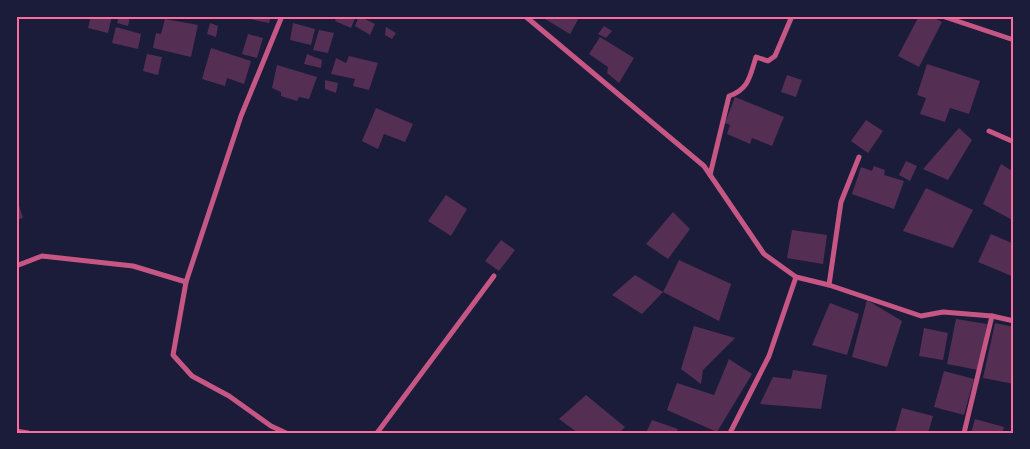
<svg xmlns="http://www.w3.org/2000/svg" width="1030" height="449" font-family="Spectral,serif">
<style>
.building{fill:#542f53}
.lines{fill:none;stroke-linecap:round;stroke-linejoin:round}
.minor{stroke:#c65784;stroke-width:5}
.neatline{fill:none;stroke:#ff6b9d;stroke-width:2}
</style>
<rect width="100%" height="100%" fill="#1b1b3a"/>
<g class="building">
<path d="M91,16H112L108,33L88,28Z"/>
<path d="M119,16H130L128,26L117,23Z"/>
<path d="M245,16H271L269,23L245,18Z"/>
<path d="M337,16H356L351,28L335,21Z"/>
<path d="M359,16L375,24L370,35L355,26Z"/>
<path d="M540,16H580L570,34Z"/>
<path d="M919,16H931L942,22L919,67L898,56Z"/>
<path d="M165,19L198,25L191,57L153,48L156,33L161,34Z"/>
<path d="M210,23L218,26L216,37L207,34Z"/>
<path d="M293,23L315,29L311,45L290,40Z"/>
<path d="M604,26L612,31L606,38L598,34Z"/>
<path d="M116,27L141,34L138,49L112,43Z"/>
<path d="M386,27L396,33L392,39L385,35Z"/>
<path d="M319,30L334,33L328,53L313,50Z"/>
<path d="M248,34L263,38L257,58L242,54Z"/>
<path d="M600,37L634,58L619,83L607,73L608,67L589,54Z"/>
<path d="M211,48L251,61L244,84L227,78L225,86L202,79Z"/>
<path d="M147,54L162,57L158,75L143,71Z"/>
<path d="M307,54L322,60L321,68L304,64Z"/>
<path d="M349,56L378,63L369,90L353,86L355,79L331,74L336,58L346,63Z"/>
<path d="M927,64L980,81L969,114L950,108L945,122L920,114L926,98L917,95Z"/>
<path d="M277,65L317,77L309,99L299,97L297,101L281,96V92L272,88Z"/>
<path d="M787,75L802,80L796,97L781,92Z"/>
<path d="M325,80L338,83L336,93L325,89Z"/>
<path d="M735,97L784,117L772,146L752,138L750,144L727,134L730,125L725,123Z"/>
<path d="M376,108L413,124L405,142L384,134L378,149L362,141Z"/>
<path d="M866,120L883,131L868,153L851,141Z"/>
<path d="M959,128L972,140L948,180L923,169Z"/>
<path d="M906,161L917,166L910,181L899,175Z"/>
<path d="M1001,164L1014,172V221L983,204Z"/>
<path d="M874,166L885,170L884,175L904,181L894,209L852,194L861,167L872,171Z"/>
<path d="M926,188L973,210L953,248L903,231Z"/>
<path d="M446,195L467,209L451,236L428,221Z"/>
<path d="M16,196L23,218L16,220Z"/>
<path d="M673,212L690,229L668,259L646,244Z"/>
<path d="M792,230L827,235L823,264L787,258Z"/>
<path d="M991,234L1014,244V277L978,262Z"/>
<path d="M501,240L515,250L499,271L485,261Z"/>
<path d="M679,260L731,284L719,321L663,292Z"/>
<path d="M635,275L663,292L642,314L612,295Z"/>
<path d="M867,300L902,321L887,367L852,357Z"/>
<path d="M830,303L859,314L847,355L812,345Z"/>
<path d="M956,319L987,324L978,370L947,364Z"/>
<path d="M995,323L1014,327V384L983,378Z"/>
<path d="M694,326L735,338L703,370L701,384L681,369Z"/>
<path d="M924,328L948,333L943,360L919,356Z"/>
<path d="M729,359L752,374L717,432L667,410L677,383L714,395Z"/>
<path d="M793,370L827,375L821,409L760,404L773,377L791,379Z"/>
<path d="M944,371L974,379L964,415L934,407Z"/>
<path d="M586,395L625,427L619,433H578L559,419Z"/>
<path d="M902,408L933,416L928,433L895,432Z"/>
<path d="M975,419L1004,427L1002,433H971Z"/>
<path d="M652,420L678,429L676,433H646Z"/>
</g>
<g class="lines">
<g class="minor">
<path d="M282,16L241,116L186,282L173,355L192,376L229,396L271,426L286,433"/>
<path d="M525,16L704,166L764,254L796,277L829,285L921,316L943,312L992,316L1014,321"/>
<path d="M942,16L1014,40"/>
<path d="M989,131L1014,142"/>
<path d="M710,175L729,96C749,89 750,76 756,57L768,61L775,56L792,16"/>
<path d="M16,266L42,256L133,266L186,282"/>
<path d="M829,285L841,202L859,157"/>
<path d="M16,431L28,433"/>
<path d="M377,433L494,276"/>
<path d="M730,433L769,356L796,277"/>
<path d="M964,433L992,316"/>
</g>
</g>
<rect width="1030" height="449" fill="none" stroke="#1b1b3a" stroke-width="35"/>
<rect x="18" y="18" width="994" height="414" class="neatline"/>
</svg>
